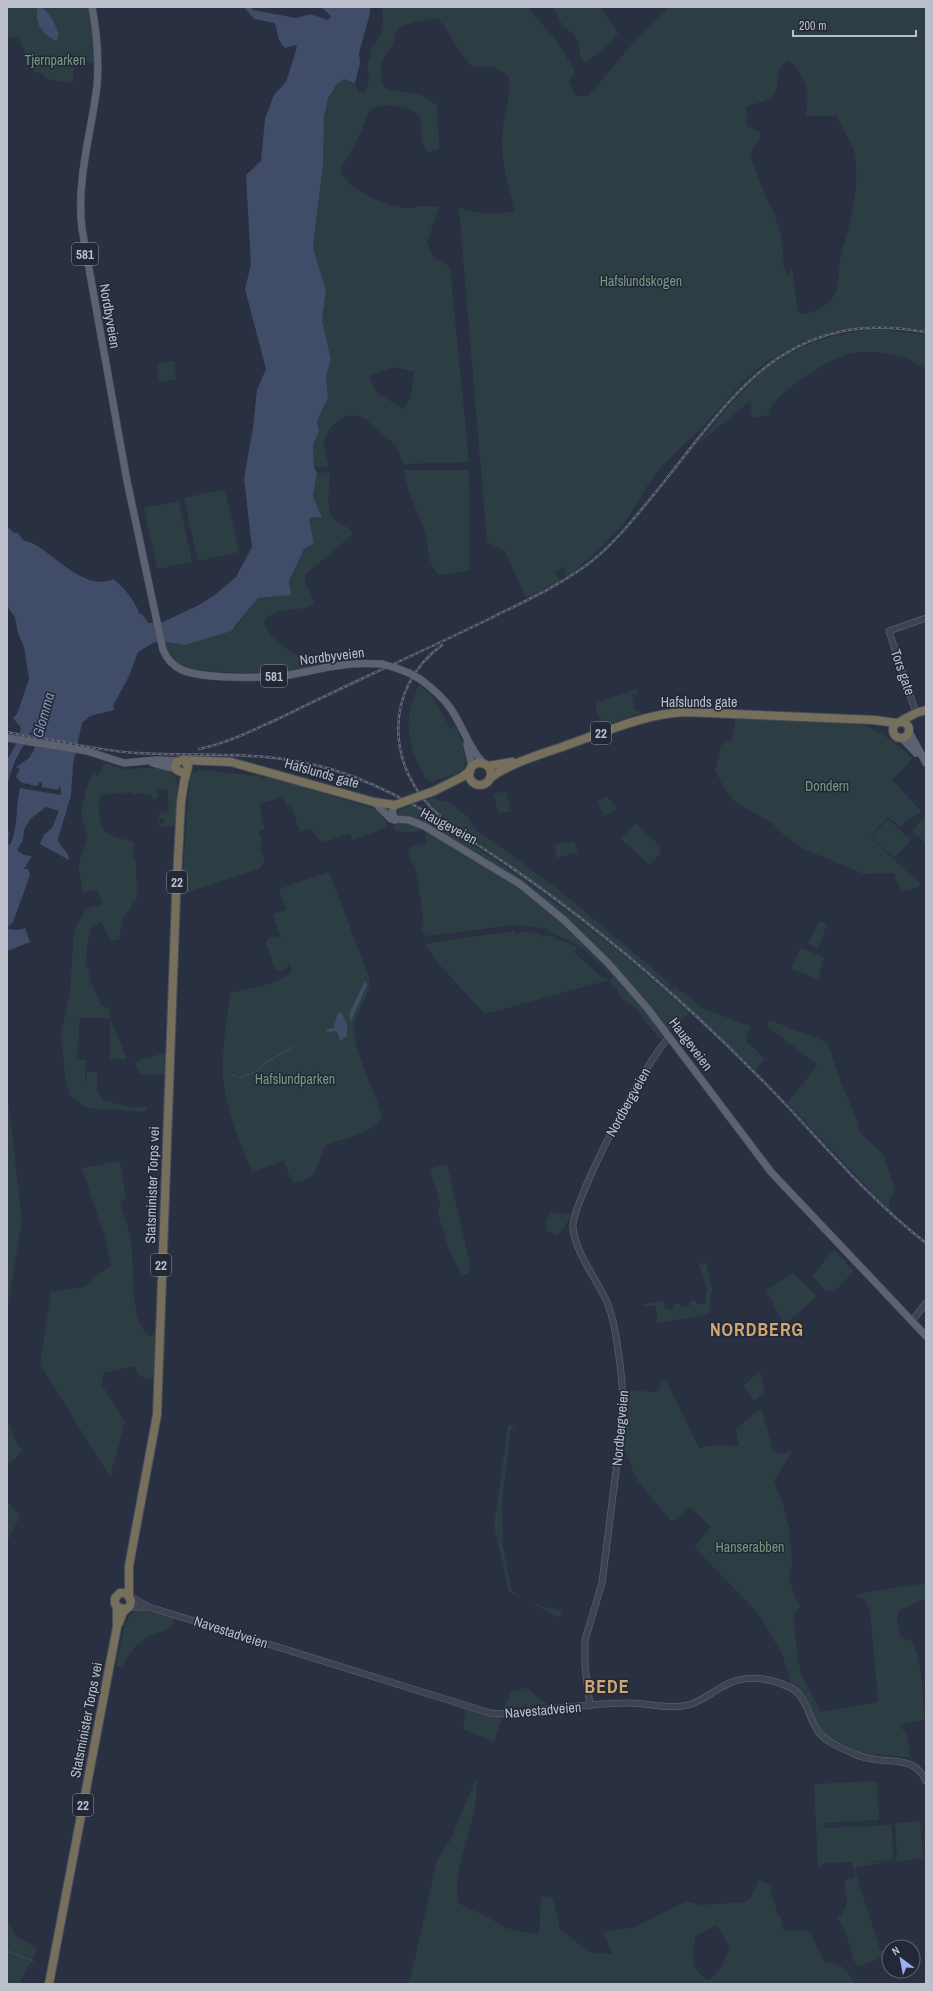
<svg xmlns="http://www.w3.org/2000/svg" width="933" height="1991" font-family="'Archivo Narrow',sans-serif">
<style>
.green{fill:#2c3e43;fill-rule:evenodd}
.water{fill:#414c69}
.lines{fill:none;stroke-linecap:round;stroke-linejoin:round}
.stream{stroke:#414c69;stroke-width:1}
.minor-casing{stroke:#585e6b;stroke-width:7}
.major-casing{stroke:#474c5a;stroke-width:8}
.highway-casing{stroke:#454b58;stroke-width:10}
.minor{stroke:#3d4351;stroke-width:5.5}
.major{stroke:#5c6271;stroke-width:7}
.highway{stroke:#766f5b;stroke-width:8}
.rail-casing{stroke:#606678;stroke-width:2.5}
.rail{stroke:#222836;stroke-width:1;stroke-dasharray:3;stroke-linecap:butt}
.major-bridge-casing{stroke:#474c5a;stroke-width:8;stroke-linecap:butt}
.highway-bridge-casing{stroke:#454b58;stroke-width:10;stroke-linecap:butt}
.major-bridge{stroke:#5c6271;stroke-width:7}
.highway-bridge{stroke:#766f5b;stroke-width:8}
.labels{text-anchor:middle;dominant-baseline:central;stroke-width:3;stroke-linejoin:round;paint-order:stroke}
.shield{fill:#222836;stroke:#8c929e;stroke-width:1}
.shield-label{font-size:13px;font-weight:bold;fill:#babfcb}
.park-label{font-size:14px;fill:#749a81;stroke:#222836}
.street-label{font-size:14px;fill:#babfcb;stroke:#222836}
.water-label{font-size:15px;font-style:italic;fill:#8591b0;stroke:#222836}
.district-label{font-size:18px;font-weight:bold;letter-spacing:1px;fill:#cea672;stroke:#222836}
</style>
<rect width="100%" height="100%" fill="#293041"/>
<g class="green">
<path d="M7,7H38L37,9L59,34L55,25L42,7H89L96,64L74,60L73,83L46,79L43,74L34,72L18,37H7Z"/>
<path d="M382,7H529L532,13L555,39L575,71L569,82L576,96H588L628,49L669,7H926V330C852,320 798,331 742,383C730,394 721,408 710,419C690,440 666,459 649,483C642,493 637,506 629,516C613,537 587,562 566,577L565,567L555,572L560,581L526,598L505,551L487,542L459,208L484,214L515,212C510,188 501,164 502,139C502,119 512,97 509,77C494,66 491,65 473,67C457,54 452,32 437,18C426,20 408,21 399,29C394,34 395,41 392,46C389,51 385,54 383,59C379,69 380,84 388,90C405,93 427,92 437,107L439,147L436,150L429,152C417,142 423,131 421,118C413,109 406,107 394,106C363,103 370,116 359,136C354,147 347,158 341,169C345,190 387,207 408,208C412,209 416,207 420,206C426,205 433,207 439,207L427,242L433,256L450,267L469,462L403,464L397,447L391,441L364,418L354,415L346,416L333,425L328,431L323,445L329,466L314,467L313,445L319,431L317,421L328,398L326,376L331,360L322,320L326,290L313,249L323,165L324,117L328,98L337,84L344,79L355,83L358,91L365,93L369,79L367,64L370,60V49C385,34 383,27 382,7ZM788,61C794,64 796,67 799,72C810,89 808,96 806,116H836C844,131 855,146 856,163C858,193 851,223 842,250C838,263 840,284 834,296C829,305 811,315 801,314L798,310L792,269L787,275L784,269L782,241L774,212L767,200L751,158L752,150L760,140L761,136L758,131L747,126L746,108C754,102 770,102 775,94C781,83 773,67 788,61ZM395,367L414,372L411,397L403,409L376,392L369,376Z"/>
<path d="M553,7H600L618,33L612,42L585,63L581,59L578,42L573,34L563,26Z"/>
<path d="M871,330H888L926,335V369C904,354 879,350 852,353C835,355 767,397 769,415L752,418L750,401L699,443C750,378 783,338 871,330Z"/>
<path d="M175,361L176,380L159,381L157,363Z"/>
<path d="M404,470H469L470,570L439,575C425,559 430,546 424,529C417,510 407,491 404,470Z"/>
<path d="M330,472C330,485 324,514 336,521C342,526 350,526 353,534L306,574L305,581L314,601L312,605C296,614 275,604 264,622C267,636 293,656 307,660C314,661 322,659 329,659V664L280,674L258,675L186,669C175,663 166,655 165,642L185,645L235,628L258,598L290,595L289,581L304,549L314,543L309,518L322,517L313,496L317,473Z"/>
<path d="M225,489L239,552L198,561L184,498Z"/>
<path d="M179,501L192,562L157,569L144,508Z"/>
<path d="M419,685L430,693L451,729L455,726C461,737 470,761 462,772L430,782C424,778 422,771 419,765C405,735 405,714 419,685Z"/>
<path d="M637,689L638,693L632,695L635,711L640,710V713L604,726L596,709V703Z"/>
<path d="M736,717L859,724C881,730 896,744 913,758L892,780L922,812L906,821L900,827L888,817L870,837L922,886L901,892L894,873L864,874L804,849L784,835L772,823L736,803L724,788L715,770L721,745L732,739Z"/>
<path d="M107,763C115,767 122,769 131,769C144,769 174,762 177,782C179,795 176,811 176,825L159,827L158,821L161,824L165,821L163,818H159V813L169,812L167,789L157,790L158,798L152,799V794L144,795L141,793L133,794L132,792L100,795C98,806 98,828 108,834C115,838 125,839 133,842V854L136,862L137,899L123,918L119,940L110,941L102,922L91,928L87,946L86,966L89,970L90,981L101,1005L110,1009V1018L127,1059H110V1018H80L77,1059L87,1060L85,1072L86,1085L87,1072H97V1091L103,1100C116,1103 135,1111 148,1106L145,1112L88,1108L82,1105L70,1095L65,1076L61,1034L70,992L74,930L86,909L102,904L98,891L83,892L78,866L88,837L81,814L86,789L93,772L98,777L104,764Z"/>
<path d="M200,770L259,776L263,779L266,777L376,809L387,822L386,827L380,830L352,840L350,833L325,842L316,837L311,828L300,831L291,806L286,805L283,797L259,804L264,829L259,831L263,844L260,848L265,862L259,869L183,894L181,892L190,777L192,773Z"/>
<path d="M506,791L511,811L499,814L493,794Z"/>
<path d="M606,796L618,809L604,815L598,801Z"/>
<path d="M434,797L438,800L449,802L468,817L475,829L490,840H492L565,895L670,983L669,988L594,926L448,821L428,802L427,800Z"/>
<path d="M411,805C510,866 604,935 690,1013L660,1039L635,1008L620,997L617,989L609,980L485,1014L437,962L425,944L448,940L515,931L516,935L522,931L542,934L543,937L549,935L555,937L556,940L560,939L561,942L564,941L577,948L574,952L602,978L604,976L609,980L613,977C594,956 576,941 549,932L548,929L515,925L426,936L421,928L424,926L418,883L419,882L414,863L412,864L408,851L411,847L426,843L425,831L423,830L408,833L394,830L393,827L397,824H411L442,838L546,905L424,826L395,820L398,811Z"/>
<path d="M926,816V844L912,831Z"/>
<path d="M888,819L911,840L894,858L871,837Z"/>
<path d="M635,823L660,846V853L650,865L621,839Z"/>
<path d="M567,841L568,843L574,841L578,852L572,854L569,847L571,854L557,858L554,845Z"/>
<path d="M329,872L370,980C370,997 355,1011 354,1027C352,1047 376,1094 382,1116C377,1133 342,1139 327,1144C314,1164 322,1179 293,1183L283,1161L252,1172C240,1144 229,1115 224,1085C220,1057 227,1021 230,993C245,989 284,984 292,971L289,963L287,968L278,971L275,969L266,943L268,938L276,936L281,938L273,914L286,910L279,889Z"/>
<path d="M819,921L827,924L818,949L808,944Z"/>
<path d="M800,948L824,957L818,979L791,969Z"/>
<path d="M675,987L704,1009L750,1026L746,1041L765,1059L755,1070L670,990Z"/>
<path d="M769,1020L827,1042L842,1085L857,1120L860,1133L883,1154L895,1189L890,1200L889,1210L787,1103L817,1066L815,1063L768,1027Z"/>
<path d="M170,1051L169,1075L139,1074L134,1062Z"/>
<path d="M7,1088L22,1221L7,1312Z"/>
<path d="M120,1161L126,1198L121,1201L120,1205C124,1217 129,1229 131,1241C135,1266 128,1322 150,1336L159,1332L158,1380C145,1379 139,1379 134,1366L103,1373L102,1385L125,1421L110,1477L40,1364L51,1292L83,1287L111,1265L105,1238L82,1168Z"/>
<path d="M447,1164L470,1264V1269L467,1274H463L460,1272L449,1250L439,1218L438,1212L440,1203L430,1169Z"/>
<path d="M552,1212L572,1215L557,1237L556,1234L547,1231C545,1223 546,1218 552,1212Z"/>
<path d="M834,1250L854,1271L834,1292L826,1291L812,1276Z"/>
<path d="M706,1262L713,1292L710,1293L711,1306L708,1314L656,1324L655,1320L658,1319L655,1305L644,1307L643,1304L664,1301L665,1309L673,1310L674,1304H681V1307H689L690,1301H696L697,1304H705L707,1290L699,1264Z"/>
<path d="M793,1273L817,1296L784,1325L766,1290Z"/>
<path d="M760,1371L765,1392L754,1401L743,1386Z"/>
<path d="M666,1380L699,1448L714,1445L739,1446L736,1429L761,1408L772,1447L778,1454L792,1452L774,1481L783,1505L789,1528L792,1564L789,1577L796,1600L801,1606L794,1613V1619L798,1661L802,1676L821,1712L878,1702L870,1611L866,1601L855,1596L864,1593L926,1583V1598L899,1611L897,1620L901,1638L910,1640C922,1651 924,1703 924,1720L900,1725L907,1736L911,1758L875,1754L874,1761L858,1756L820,1733L804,1702L789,1687L790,1677L782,1654L764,1623L754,1609L694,1547L711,1527L690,1507L672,1522L637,1480L620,1440L624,1398L628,1397V1390L654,1392L660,1390L661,1382Z"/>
<path d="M7,1418L15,1440L22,1451L10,1464L7,1462Z"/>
<path d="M508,1425H515L511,1430L502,1501L503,1547L511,1588C519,1601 547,1609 562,1610L559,1618L510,1592L508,1589L494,1526Z"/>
<path d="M7,1501L20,1516L7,1542Z"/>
<path d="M138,1609L176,1615L171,1627C165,1631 157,1633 150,1636C137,1642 129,1653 122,1666H116L125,1624L129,1617Z"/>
<path d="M528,1688L536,1696L547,1704L503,1709C514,1691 504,1691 528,1688Z"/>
<path d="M466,1706L503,1714L494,1742L463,1729Z"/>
<path d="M476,1778C481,1820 452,1861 458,1903L491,1919L506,1928L539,1935L541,1896L553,1897L560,1929L589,1952L610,1954L612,1953L603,1932L635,1927L687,1901L701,1905L745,1902L749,1900L759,1880L771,1886C769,1896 777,1902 776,1912L780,1916L784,1931H806L811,1934L824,1962C844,1965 845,1967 855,1984H408L414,1963L437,1860L451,1839ZM716,1925L730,1947L721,1968L709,1981C688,1967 694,1958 695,1936Z"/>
<path d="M877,1781L879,1820L823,1823L825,1828L892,1825L893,1860L863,1862H895L897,1858L895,1823L920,1821L923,1857L926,1859C922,1858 860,1865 857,1867L855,1870L879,1947L881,1951L889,1950V1953C880,1957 868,1966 857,1965L853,1959L845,1930L837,1917L842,1915L847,1901L844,1881L855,1877L852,1862L826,1863L818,1869L814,1784Z"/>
<path d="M7,1920L15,1935L38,1949L19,1984H7Z"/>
</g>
<g class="water">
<path d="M38,7C48,7 56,26 59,34L57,41C43,36 33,22 38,7Z"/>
<path d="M244,7H252L253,10L296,18L311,14L328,20L331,16L321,7H370V13L359,53L360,63L355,83L344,79L337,84L328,98L324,117L323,165L313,248L326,290L322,320L331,360L326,376L328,398L317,421L319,431L313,445L314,467L317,473L313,496L322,517L309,518L314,543L304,549L289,581L291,595L258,598L231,631L185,645L160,641L153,643L138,652L129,676L113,706L114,710L90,716L82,723L73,764L71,795L58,839C59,848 69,850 69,860L40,844L44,835L52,828L59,811L46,807L30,819L24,830L23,840L17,850L24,855L32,856L24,869H28L30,875L13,922L7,928V832H9L8,844L10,845C19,827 15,807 20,788L61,795L60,785L58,790L42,787V782H39L38,786L30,785V783L29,784L22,783L16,777L20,769L16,767L29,758L35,748L31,731L15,761L7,784V756L9,757L16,744L21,728L13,718L17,714L29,679L24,647L18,633L15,617L7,606V526L14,533H18C20,535 21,538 23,540C26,542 31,542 34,544C56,556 86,592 113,579C122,585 136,602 139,613L143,615L148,623L163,622L199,605L216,594L236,577L252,547L244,478L253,428L257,390L266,369L245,289L251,265L246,175L261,161L265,119L274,95L286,82L297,47L295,45L285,48L279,40L275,23L254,19Z"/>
<path d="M25,928L30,942L7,951V929L17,930Z"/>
<path d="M366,982L367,985L351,1021L349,1014L364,983Z"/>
<path d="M341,1012L347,1024V1036L340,1041L337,1031L327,1032V1029L334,1028L337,1014Z"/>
</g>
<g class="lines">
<g class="stream">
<path d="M231,1076L234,1075L238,1078"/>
<path d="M240,1078L256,1072L268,1061L294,1047"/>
<path d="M7,1951L33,1961"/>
</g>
<defs>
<g id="minor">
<path d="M916,713L889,631L926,618"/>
<path d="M912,1321L926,1303"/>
<path d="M131,1597L149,1607L490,1713L503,1714C544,1710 584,1704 624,1703C645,1702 667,1710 688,1705C700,1702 711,1693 722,1687C743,1674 768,1677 789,1687C808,1695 808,1720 820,1734C830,1744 845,1750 857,1755C883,1767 912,1751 926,1781"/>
<path d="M129,1607H147"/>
<path d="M590,1706L585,1667V1640L602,1583L623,1415C624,1397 622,1382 620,1364C617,1343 615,1322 607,1302C596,1278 576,1254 573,1228C570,1205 650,1052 670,1037"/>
</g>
<g id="major">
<path d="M92,7C97,33 99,60 97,86C91,134 76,181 82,229L127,481L163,650C167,659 173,666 182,670C203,679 259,678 282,676C300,674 318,668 336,666C352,663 366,663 382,664"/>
<path d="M396,668L409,673"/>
<path d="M420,679C432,688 443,697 451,709C463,727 469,748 483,763"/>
<path d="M909,732L926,763"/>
<path d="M7,738L87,751L124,763L156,760L178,761"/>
<path d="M902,738L916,753"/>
<path d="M467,744L472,767"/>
<path d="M153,763L176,769"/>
<path d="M374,802L391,819L409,820L424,826L520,884L564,920L609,964L648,1009L771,1172L926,1336"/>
<path d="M395,805L392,812L395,820"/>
</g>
<g id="highway">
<path d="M901,721L916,713L926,710"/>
<circle cx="901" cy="730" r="8"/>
<path d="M184,760L231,762L374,802L395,805"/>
<circle cx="480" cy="774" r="11"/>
<path d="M488,766L512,762"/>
<path d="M490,778C514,761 543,754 570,744C608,731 644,714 685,712L874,720L896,723"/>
<path d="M434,791L462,777L470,771"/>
<path d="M129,1595V1566L157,1415L176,897L181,802L184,782L188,767L185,761L182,760L177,762L175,766L177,770L183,773L186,771"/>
<path d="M119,1623L123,1612L130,1606L131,1600L126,1593H120L115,1598V1604L119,1608L125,1609"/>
<path d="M49,1984L117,1627V1606"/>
</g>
</defs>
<use href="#minor" class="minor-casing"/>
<use href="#major" class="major-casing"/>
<use href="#highway" class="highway-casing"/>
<use href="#minor" class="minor"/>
<use href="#major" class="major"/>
<use href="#highway" class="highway"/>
<defs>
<g id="rail">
<path d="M7,732C27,737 47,739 67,743C90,747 113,752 137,753C207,757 264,749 334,770C392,788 443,821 493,855C592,921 683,999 766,1084C819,1138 867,1198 926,1243"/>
<path d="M199,749C228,743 253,730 280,718C306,705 332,693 359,680C402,660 446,640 489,619C523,602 557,587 588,564C612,546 632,521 651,498C731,400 780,306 926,332"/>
<path d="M440,816C386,770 382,689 442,645"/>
</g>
</defs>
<use href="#rail" class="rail-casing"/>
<use href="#rail" class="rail"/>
<defs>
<g id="major-bridge">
<path d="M382,664L396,668"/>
<path d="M409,673L420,679"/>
</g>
<path id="highway-bridge" d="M395,805L434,791"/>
</defs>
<use href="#major-bridge" class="major-bridge-casing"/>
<use href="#highway-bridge" class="highway-bridge-casing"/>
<use href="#major-bridge" class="major-bridge"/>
<use href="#highway-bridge" class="highway-bridge"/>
</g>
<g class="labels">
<g class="shield">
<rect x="72" y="243" width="26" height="22" rx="3"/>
<rect x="261" y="665" width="26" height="22" rx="3"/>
<rect x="591" y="722" width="20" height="22" rx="3"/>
<rect x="167" y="871" width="20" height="22" rx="3"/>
<rect x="151" y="1254" width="20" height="22" rx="3"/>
<rect x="73" y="1794" width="20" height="22" rx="3"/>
</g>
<g class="shield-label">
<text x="85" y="254">581</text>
<text x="274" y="676">581</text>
<text x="601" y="733">22</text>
<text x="177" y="882">22</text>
<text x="161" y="1265">22</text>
<text x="83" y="1805">22</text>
</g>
<g class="park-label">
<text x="55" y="60">Tjernparken</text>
<text x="641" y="281">Hafslundskogen</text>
<text x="827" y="786">Dondern</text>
<text x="295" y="1079">Hafslundparken</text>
<text x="750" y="1547">Hanserabben</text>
</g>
<g class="street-label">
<text transform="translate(110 316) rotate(80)">Nordbyveien</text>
<text transform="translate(332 656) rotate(-7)">Nordbyveien</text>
<text transform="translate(903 672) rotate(71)">Tors gate</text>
<text x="699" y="702">Hafslunds gate</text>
<text transform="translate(322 773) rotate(16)">Hafslunds gate</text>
<text transform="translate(449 826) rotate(28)">Haugeveien</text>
<text transform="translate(691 1044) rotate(53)">Haugeveien</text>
<text transform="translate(628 1102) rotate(-61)">Nordbergveien</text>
<text transform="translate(152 1185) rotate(-88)">Statsminister Torps vei</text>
<text transform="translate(620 1428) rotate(-85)">Nordbergveien</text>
<text transform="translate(231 1632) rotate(18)">Navestadveien</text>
<text transform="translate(543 1710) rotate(-5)">Navestadveien</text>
<text transform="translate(86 1720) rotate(-79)">Statsminister Torps vei</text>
</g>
<g class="water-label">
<text transform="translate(43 715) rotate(-74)">Glomma</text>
</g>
<g class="district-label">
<text x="757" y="1329">NORDBERG</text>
<text x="607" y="1686">BEDE</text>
</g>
</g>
<rect width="933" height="1991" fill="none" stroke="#babfcb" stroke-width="16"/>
<g transform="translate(901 1959) rotate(328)"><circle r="19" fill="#222836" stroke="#5f6472"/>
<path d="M0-3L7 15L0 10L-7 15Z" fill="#9ab0f0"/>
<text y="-6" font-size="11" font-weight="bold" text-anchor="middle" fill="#babfcb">N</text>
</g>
<path d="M793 30v6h123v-6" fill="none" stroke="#babfcb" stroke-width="2"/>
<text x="799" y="30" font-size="12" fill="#babfcb" stroke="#222836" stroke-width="3" paint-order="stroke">200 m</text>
</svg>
